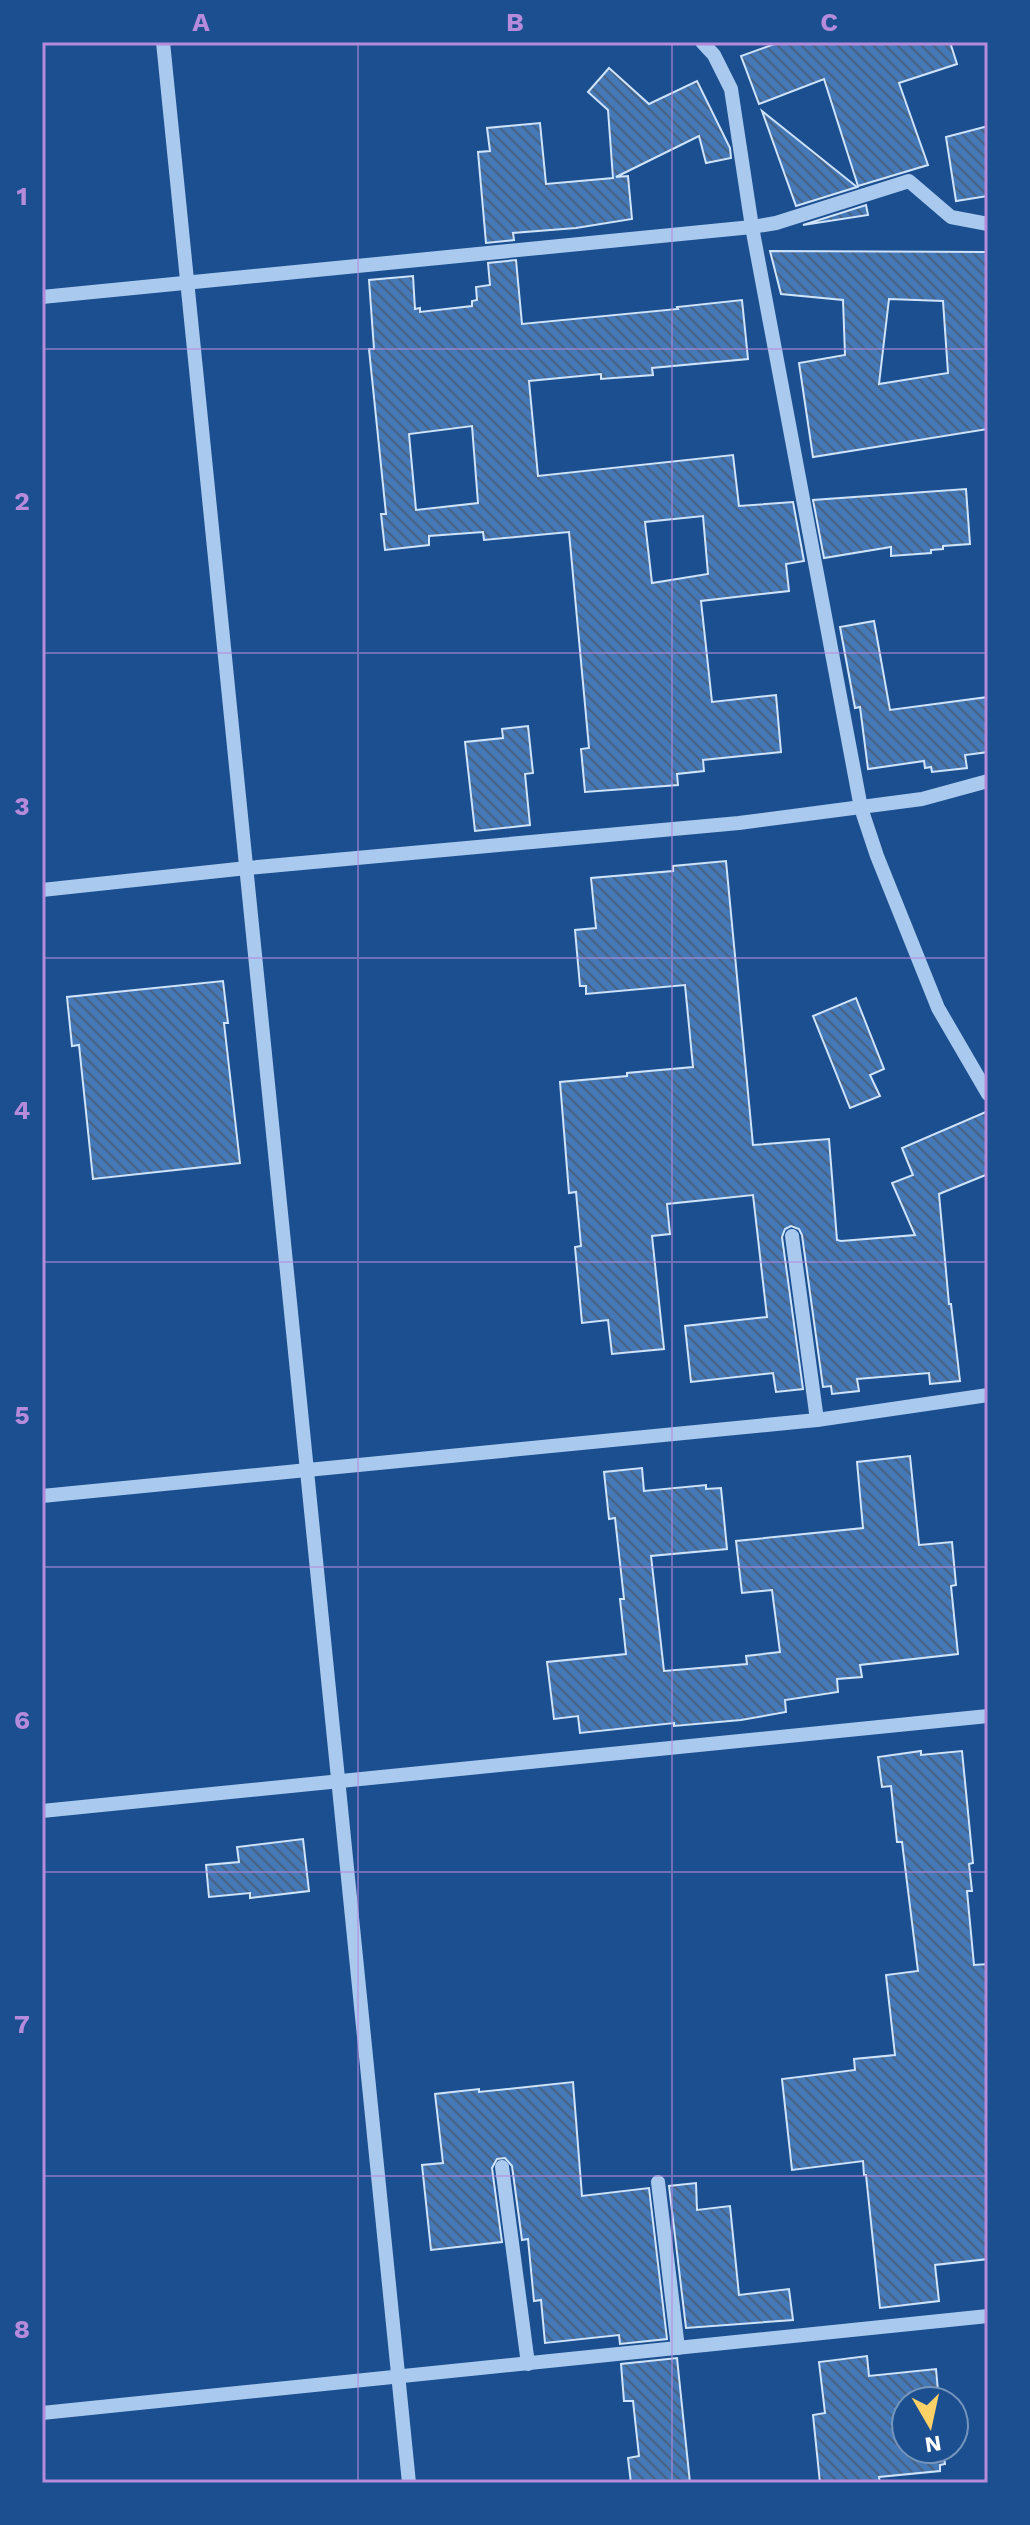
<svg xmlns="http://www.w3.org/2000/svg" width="1030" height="2525" font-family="'Work Sans',sans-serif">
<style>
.building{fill:url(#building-back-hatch);stroke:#cfe3fa;stroke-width:2;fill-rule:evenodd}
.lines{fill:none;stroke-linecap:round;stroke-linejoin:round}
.minor{stroke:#a9c9ee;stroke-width:14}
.grid{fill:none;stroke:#b68bdc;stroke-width:2;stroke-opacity:0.55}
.neatline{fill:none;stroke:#b68bdc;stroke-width:3}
.grid-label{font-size:26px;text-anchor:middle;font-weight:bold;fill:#b68bdc}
</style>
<defs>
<pattern id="building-back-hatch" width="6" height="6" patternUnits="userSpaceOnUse" patternTransform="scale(2)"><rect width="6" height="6" fill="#4478b7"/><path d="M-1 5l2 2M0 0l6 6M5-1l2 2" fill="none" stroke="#486282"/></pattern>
</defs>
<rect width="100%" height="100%" fill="#1b4f8f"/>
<g class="building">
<path d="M780,42H950L957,64L899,83L928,165L858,186L824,79L759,104L741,56Z"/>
<path d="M609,68L649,104L697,81L730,148L731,158L706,163L699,136L616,177L628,176L632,219L576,228L513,233L514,240L486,243L478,152L490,151L487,128L540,123L546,184L613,178L608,110L588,92Z"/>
<path d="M762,111L857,187L796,206Z"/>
<path d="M988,126V196L956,201L946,137Z"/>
<path d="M866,205L868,215L803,225Z"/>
<path d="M770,251L988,252V429L813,457L799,363L845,355L843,300L781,294ZM889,299L943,301L948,373L879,384Z"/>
<path d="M516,260L522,324L678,309L677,307L742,300L748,359L652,368L653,375L601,379V374L529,381L538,476L733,455L739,506L793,502L804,561L786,564L789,591L701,601L712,702L776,695L781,752L703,760L704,771L677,774L678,785L585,792L581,749L589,748L569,532L484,540L483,532L429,536V545L385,550L381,514H386L369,349H374L369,280L413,276L415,309L420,308V312L472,306V301L477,300L476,287L490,285L488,263ZM472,426L478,503L416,510L409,434ZM703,516L708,574L652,583L645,522Z"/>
<path d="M966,489L970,544L943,546V549L931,550V553L891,556V547L824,558L813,500Z"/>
<path d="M874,621L890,710L988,697V752L965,755L967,768L932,772L931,767L925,768L924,761L868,769L860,707L855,708L840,627Z"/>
<path d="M528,726L533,773L525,774L530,825L475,831L465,742L503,738L502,729Z"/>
<path d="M726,861L753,1145L829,1139L837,1240L841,1241L915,1235L892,1183L913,1175L902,1148L988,1111V1174L939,1194L949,1304H951L960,1381L930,1384L929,1373L857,1379L859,1391L832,1394L831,1386L823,1387L802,1235L799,1229L791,1226L785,1229L782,1237L803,1389L776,1392L773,1373L691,1382L685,1326L767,1317L753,1195L667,1204L670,1234L652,1236L664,1349L612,1354L608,1320L582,1323L575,1247L581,1246L576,1192L569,1193L560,1082L627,1076V1073L693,1067L685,985L586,994V986H580L575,930L596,928L591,878L673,871V866Z"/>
<path d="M223,981L228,1023H224L240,1163L93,1179L79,1045L72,1046L67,997Z"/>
<path d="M856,998L884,1069L870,1075L880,1096L850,1108L813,1016Z"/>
<path d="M910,1456L919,1545L952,1542L956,1585L951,1586L958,1654L860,1665L862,1677L837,1679L838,1692L785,1700L786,1712L741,1720L674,1726V1723L580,1733L578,1716L554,1719L547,1662L626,1654L620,1599H624L615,1518L609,1519L604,1472L642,1468L644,1491L706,1485V1489L721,1488L727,1549L651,1556L664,1671L747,1664L746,1656L780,1652L772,1590L742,1593L736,1541L863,1528L857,1462Z"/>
<path d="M921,1751V1755L962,1751L973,1863L969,1864L972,1891H967L974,1965L988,1964V2259L935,2265L939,2301L880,2308L866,2175H864L863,2161L792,2170L782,2079L855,2070L854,2059L895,2055L886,1975L918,1971L902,1842H897L891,1786L882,1787L878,1757Z"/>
<path d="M303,1839L309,1891L250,1898V1893L209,1897L206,1865L239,1862L237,1847Z"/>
<path d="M573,2082L582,2196L649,2188L667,2339L620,2344L619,2335L545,2343L541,2300L534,2301L528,2239L522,2240L512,2166L505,2158L497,2159L492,2168L502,2242L431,2250L422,2165L443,2163L435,2094L479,2089V2092Z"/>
<path d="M696,2183L697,2210L730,2206L739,2295L789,2289L793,2320L686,2328L669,2186Z"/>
<path d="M867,2356L869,2376L936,2369L939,2401H906V2449H943L945,2464L940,2465V2471L879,2477L880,2483H820L813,2415L825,2413L819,2362Z"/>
<path d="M677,2358L690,2483H631L628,2458L639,2456L633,2401H624L621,2364Z"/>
</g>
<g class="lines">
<g class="minor">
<path d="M163,42L409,2483"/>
<path d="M702,42L714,55L731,89L752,227L861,808L877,856L938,1008L988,1094"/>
<path d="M42,297L752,227L776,223L909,181L951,217L988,224"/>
<path d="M42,890L247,868L739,823L922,799L988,781"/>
<path d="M792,1236L817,1420"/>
<path d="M42,1496L817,1420L988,1395"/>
<path d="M42,1811L988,1716"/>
<path d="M502,2167L528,2364"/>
<path d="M658,2182L678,2348"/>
<path d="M42,2413L988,2316"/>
</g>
</g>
<path class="grid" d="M358,42V2483M672,42V2483M42,349H988M42,653H988M42,958H988M42,1262H988M42,1567H988M42,1872H988M42,2176H988"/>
<rect width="1030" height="2525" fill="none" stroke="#1b4f8f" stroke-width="88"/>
<g transform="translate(930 2425) rotate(171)"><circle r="38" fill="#1b4f8f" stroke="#7695bc" stroke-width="2"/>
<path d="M0-6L14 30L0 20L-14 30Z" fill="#ffd166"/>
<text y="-12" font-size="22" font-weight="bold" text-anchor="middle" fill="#ffffff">N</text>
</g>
<rect x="44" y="44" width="942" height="2437" class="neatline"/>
<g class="grid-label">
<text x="201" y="31">A</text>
<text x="515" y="31">B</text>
<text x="829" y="31">C</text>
<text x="22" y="205">1</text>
<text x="22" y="510">2</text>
<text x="22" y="815">3</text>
<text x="22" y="1119">4</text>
<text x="22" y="1424">5</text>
<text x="22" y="1729">6</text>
<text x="22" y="2033">7</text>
<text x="22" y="2338">8</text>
</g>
</svg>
